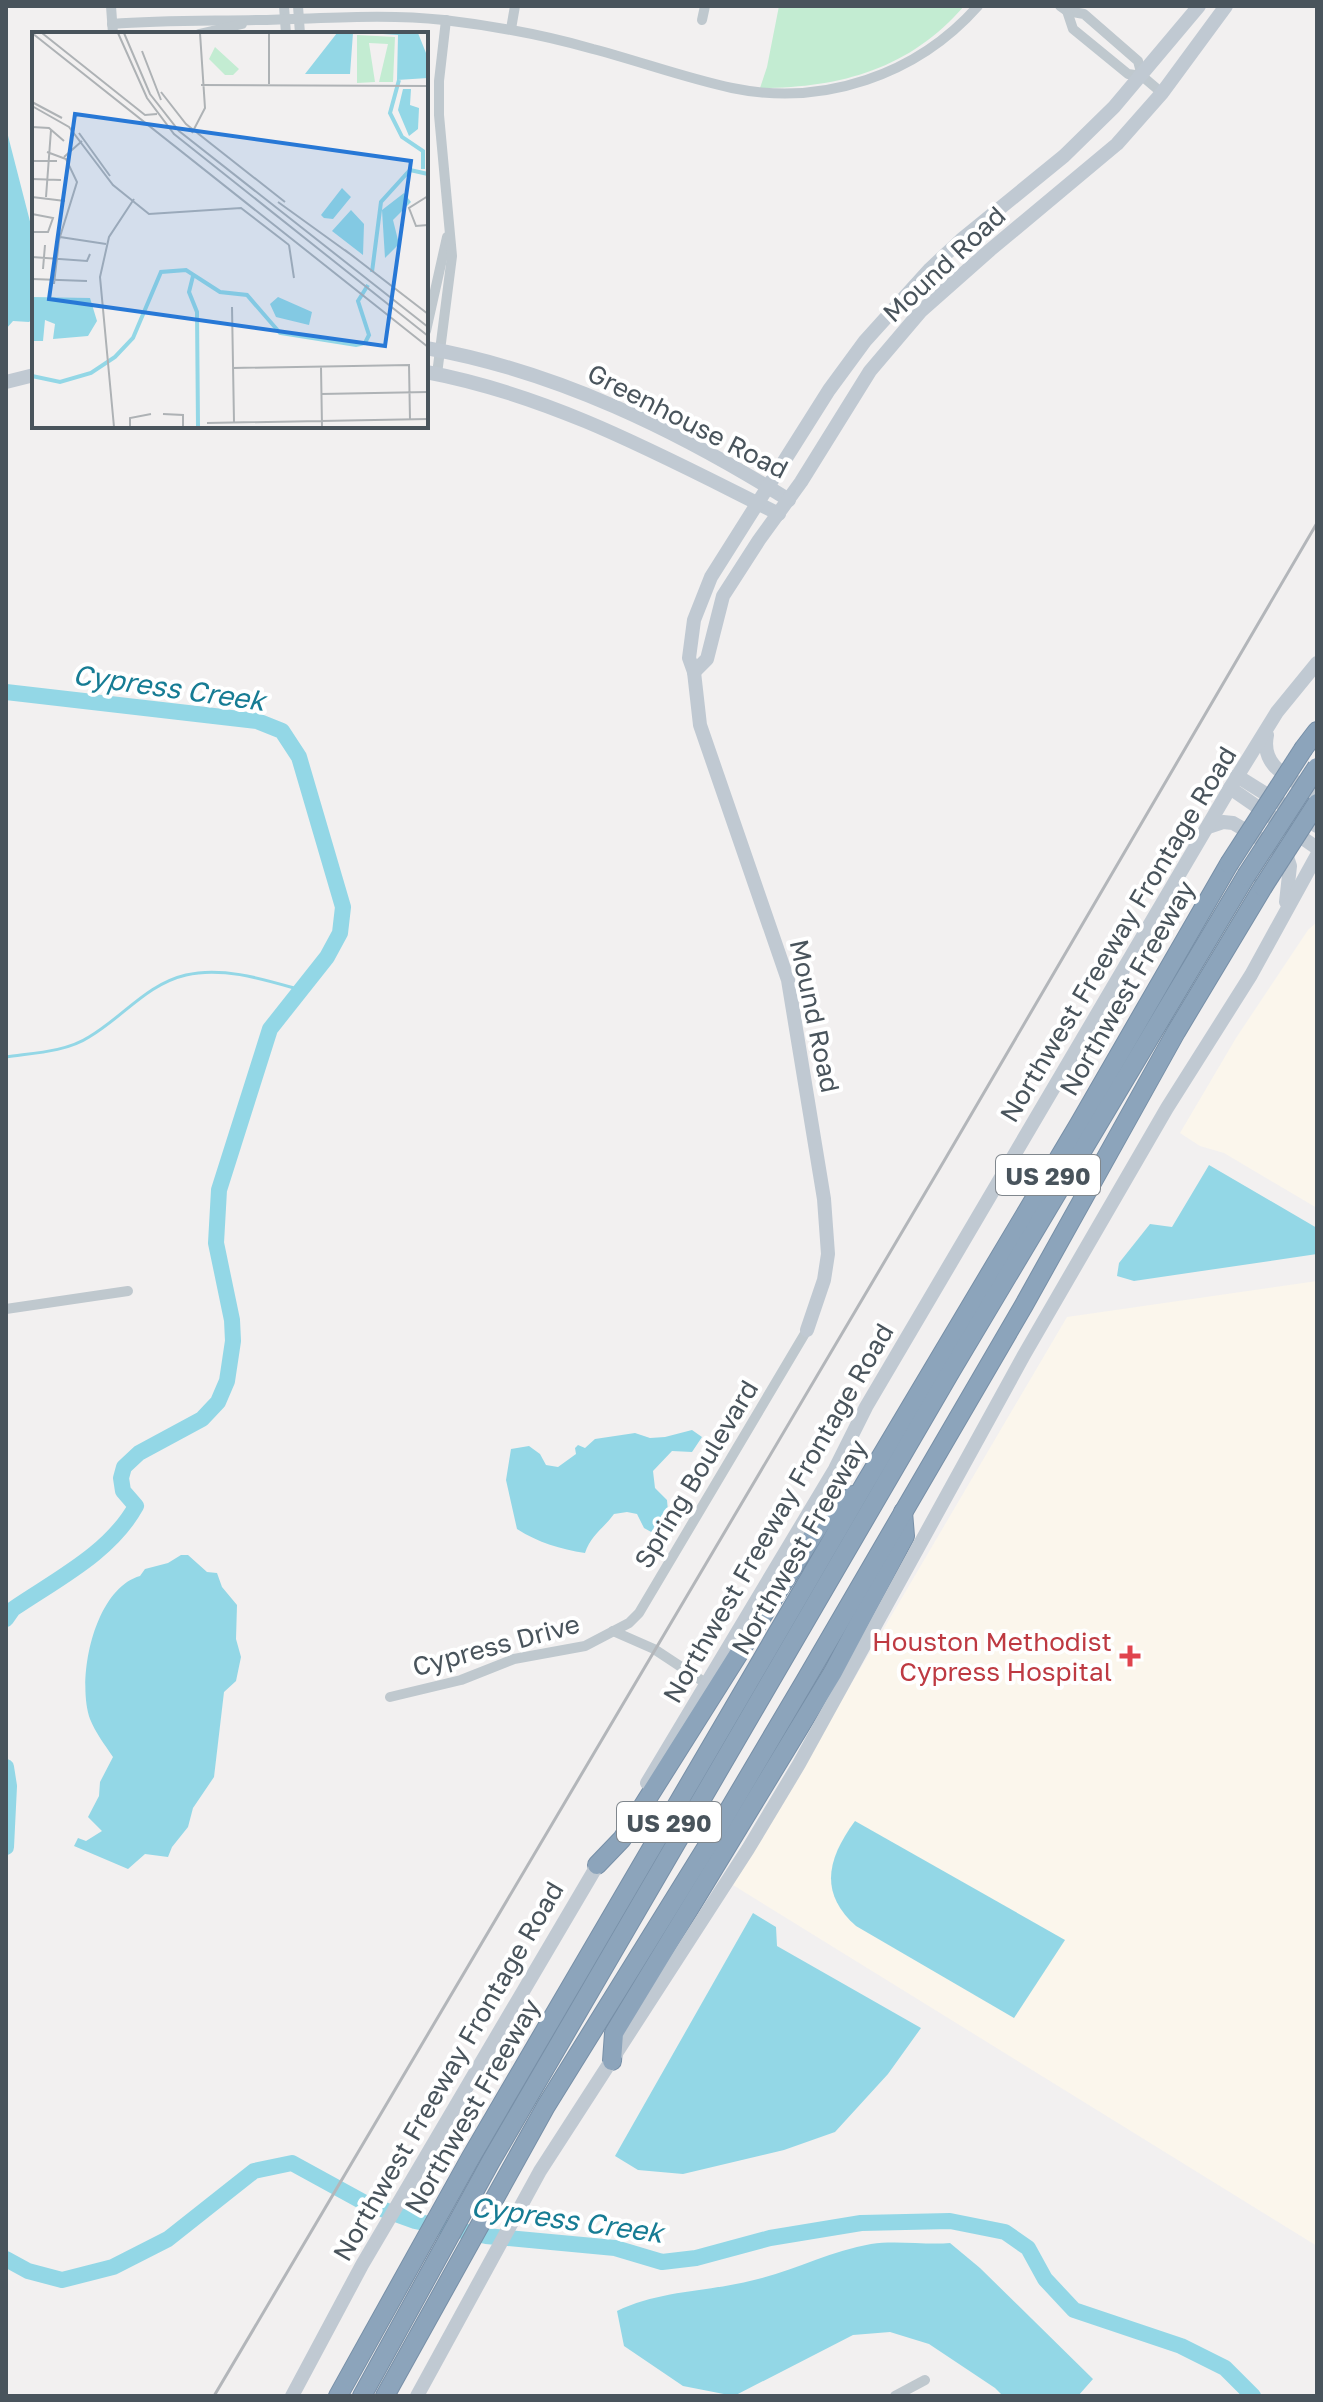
<svg xmlns="http://www.w3.org/2000/svg" width="1323" height="2402" font-family="'Golos Text',sans-serif">
<style>
.commercial{fill:#fbf6ec}
.green{fill:#c3ecd2}
.water{fill:#93d7e6}
.lines{fill:none;stroke-linecap:round;stroke-linejoin:round}
.stream{stroke:#93d7e6;stroke-width:3}
.river{stroke:#93d7e6;stroke-width:16}
.highway-casing{stroke:#778fa7;stroke-width:20}
.street{stroke:#bfc8ce;stroke-width:10}
.secondary{stroke:#c0c9d2;stroke-width:14}
.highway{stroke:#8ca4bb;stroke-width:18}
.rail{stroke:#b3b6ba;stroke-width:3}
.highway-bridge-casing{stroke:#778fa7;stroke-width:20;stroke-linecap:butt}
.highway-bridge{stroke:#8ca4bb;stroke-width:18}
.health-dot{fill:#e0444e;stroke:#fff;stroke-width:3}
.labels{text-anchor:middle;dominant-baseline:central;stroke-width:8;stroke-linejoin:round;paint-order:stroke}
.shield{fill:#fff;stroke:#80878d;stroke-width:2}
.shield-label{font-size:24px;font-weight:bold;fill:#49545c}
.street-label{font-size:26px;fill:#49545c;stroke:#fff}
.health-label{font-size:26px;fill:#be3a42;stroke:#fff;text-anchor:end}
.water-label{font-size:28px;font-style:italic;fill:#167c94;stroke:#fff}
.inset-river{fill:none;stroke:#93d7e6;stroke-width:4}
.inset-road{fill:none;stroke:#aeb2b5;stroke-width:2}
.view{fill:#2778d6;fill-opacity:0.15;stroke:#2778d6;stroke-width:4}
.inset-edge{fill:none;stroke:#49545c;stroke-width:4}
</style>
<rect width="100%" height="100%" fill="#f2f0f0"/>
<g class="commercial">
<path d="M1317,922V1208L1224,1153L1200,1146L1180,1133L1236,1038L1308,930Z"/>
<path d="M1317,1281V2246L733,1885L1067,1317Z"/>
</g>
<path class="green" d="M779,6H964C910,69 840,88 760,88L767,67Z"/>
<g class="water">
<path d="M6,128L34,237V318L29,322L13,321L6,329Z"/>
<path d="M1209,1165L1317,1228V1254L1134,1281L1117,1276L1119,1263L1150,1224L1172,1227Z"/>
<path d="M692,1430L702,1437L692,1452L672,1451L653,1471L655,1488L667,1500L668,1511L653,1533L644,1528L637,1514L627,1512L614,1514C603,1529 591,1535 585,1553C560,1549 539,1543 517,1529L506,1480L511,1449L529,1446L540,1454L546,1465L558,1467L576,1454L575,1448L578,1445L585,1448L595,1439L635,1433L650,1438L665,1437Z"/>
<path d="M181,1555H188L207,1572L217,1573L222,1587L237,1605L236,1639L241,1657L236,1681L224,1692L214,1777L193,1808L188,1827L172,1847L168,1857L145,1854L128,1869L74,1846L78,1838L86,1841L102,1831L88,1817L99,1796L100,1782L113,1757C105,1745 95,1732 90,1719C76,1679 94,1589 140,1576L145,1569L168,1563Z"/>
<path d="M855,1821L1065,1940L1014,2018L856,1926C818,1892 828,1858 855,1821Z"/>
<path d="M753,1913L776,1927L777,1946L921,2028L888,2074L835,2132L784,2150L683,2174L638,2170L615,2156Z"/>
<path d="M950,2243L980,2268L1093,2379L1078,2396H1003L995,2388L929,2344L890,2332L853,2335L734,2396L683,2386L624,2346L617,2311C660,2290 708,2292 754,2280C794,2271 830,2251 871,2244C895,2240 925,2245 950,2243Z"/>
</g>
<g class="lines">
<path class="stream" d="M6,1057C33,1053 66,1052 89,1037C123,1017 147,984 186,975C223,966 266,980 301,990"/>
<g class="river">
<path d="M6,692L257,721L282,731L299,757L343,907L340,933L327,957L270,1029L219,1190L216,1243L232,1320L233,1341L227,1381L218,1402L202,1419L139,1453L124,1467L121,1478L123,1491L136,1506C110,1553 57,1579 13,1609L6,1619"/>
<path d="M6,1767L9,1786L6,1847"/>
<path d="M6,2259L28,2271L62,2280L113,2267L168,2239L254,2171L292,2163L365,2203L415,2221L486,2236L615,2248L662,2262L696,2258L770,2238L861,2223L950,2221L1005,2232L1028,2248L1045,2279L1074,2310L1181,2346L1225,2368L1253,2396"/>
</g>
<defs>
<g id="highway">
<path d="M1304,748L1317,731"/>
<path d="M597,1865L622,1839L821,1523L853,1495"/>
<path d="M612,2061L614,2033L833,1672L905,1536L903,1512"/>
<path d="M338,2396L471,2157L864,1485L1079,1124L1229,864"/>
<path d="M362,2396L491,2161L951,1371L1246,876"/>
<path d="M385,2396L546,2106L714,1835L805,1681L1024,1305L1176,1032L1263,887"/>
</g>
</defs>
<use href="#highway" class="highway-casing"/>
<g class="street">
<path d="M111,6L113,34"/>
<path d="M284,6L286,34"/>
<path d="M298,6L300,34"/>
<path d="M1060,6L1067,11L1084,14L1138,61L1142,76"/>
<path d="M1067,11L1073,29L1128,74L1142,76L1162,93"/>
<path d="M702,20L705,6"/>
<path d="M112,24C161,20 209,21 257,20C320,19 382,13 444,20C495,26 544,35 593,49C639,61 685,78 732,88C823,107 917,75 978,6"/>
<path d="M511,29L515,6"/>
<path d="M199,34L242,24"/>
<path d="M426,331L447,237"/>
<path d="M437,374L452,256L439,115V81L446,20"/>
<path d="M6,1309L128,1291"/>
<path d="M613,1631L654,1649L707,1684"/>
<path d="M390,1697L461,1680L514,1659L585,1646L629,1623L639,1613L807,1330"/>
<path d="M895,2396L925,2380"/>
</g>
<g class="secondary">
<path d="M426,348C556,371 677,430 789,500"/>
<path d="M426,372C554,396 664,457 779,514"/>
<path d="M6,382L34,375"/>
<path d="M694,672L707,659L723,596L759,540L801,482L870,371L921,311L990,250L1117,144L1162,93L1226,6"/>
<path d="M1267,735C1260,769 1292,778 1317,795"/>
<path d="M1237,776L1317,826"/>
<path d="M1230,788L1317,848"/>
<path d="M1208,827L1223,822L1233,823L1286,854L1290,866L1286,902"/>
<path d="M807,1330L824,1280L828,1254L824,1199L788,980L700,725L694,672L689,658L694,620L711,577L829,390L865,341L930,269L961,240L1064,156L1114,107L1199,6"/>
<path d="M647,1783L835,1469L866,1407L1230,788L1277,712L1317,663"/>
<path d="M292,2396L362,2265L601,1859"/>
<path d="M417,2396L540,2171L748,1849L799,1764L1024,1355L1167,1108L1251,975L1317,855"/>
</g>
<use href="#highway" class="highway"/>
<path class="rail" d="M214,2396L944,1161L1317,523"/>
<defs>
<g id="highway-bridge">
<path d="M1229,864L1304,748"/>
<path d="M1246,876L1317,767"/>
<path d="M1263,887L1317,803"/>
</g>
</defs>
<use href="#highway-bridge" class="highway-bridge-casing"/>
<use href="#highway-bridge" class="highway-bridge"/>
</g>
<path class="health-dot" d="M1126 1644h8v8h8v8h-8v8h-8v-8h-8v-8h8z"/>
<g class="labels">
<g class="shield">
<rect x="996" y="1155" width="104" height="40" rx="6"/>
<rect x="617" y="1802" width="104" height="40" rx="6"/>
</g>
<g class="shield-label">
<text x="1048" y="1175">US 290</text>
<text x="669" y="1822">US 290</text>
</g>
<g class="street-label">
<text transform="translate(944 264) rotate(-43)">Mound Road</text>
<text transform="translate(688 421) rotate(27)">Greenhouse Road</text>
<text transform="translate(1118 934) rotate(-59)">Northwest Freeway Frontage Road</text>
<text transform="translate(1127 988) rotate(-60)">Northwest Freeway</text>
<text transform="translate(815 1016) rotate(78)">Mound Road</text>
<text transform="translate(696 1474) rotate(-59)">Spring Boulevard</text>
<text transform="translate(778 1513) rotate(-60)">Northwest Freeway Frontage Road</text>
<text transform="translate(799 1547) rotate(-60)">Northwest Freeway</text>
<text transform="translate(496 1645) rotate(-15)">Cypress Drive</text>
<text transform="translate(448 2071) rotate(-60)">Northwest Freeway Frontage Road</text>
<text transform="translate(472 2106) rotate(-60)">Northwest Freeway</text>
</g>
<g class="health-label">
<text x="1112" y="1641">Houston Methodist<tspan x="1112" dy="30">Cypress Hospital</tspan></text>
</g>
<g class="water-label">
<text transform="translate(169 687) rotate(8)">Cypress Creek</text>
<text transform="translate(567 2219) rotate(8)">Cypress Creek</text>
</g>
</g>
<g transform="translate(32 32)">
<rect width="396" height="396" fill="#f2f0f0"/>
<path d="M325,3L363,5L361,50H347L356,12L337,11L343,50L325,51ZM183,15L207,37L201,43H193L177,27Z" fill="#c3ecd2"/>
<path d="M305,1H321L318,42H273ZM336,1H386L396,26V46L365,48L366,3ZM371,57H379L378,73L387,76L386,97L377,104L366,78ZM310,156L319,165L301,187L292,186L289,183ZM372,161L379,170L361,188L367,212L353,226L350,178ZM319,178L332,192L331,223L300,199ZM0,265L58,266L65,289L56,304L21,307L23,292L13,288L11,309H0ZM246,265L280,280L277,293L244,285L238,272Z" fill="#93d7e6"/>
<path class="inset-river" d="M367,48L358,81L370,105L391,119V137M340,240L349,170L378,138L396,142M161,244L157,260L165,280L166,395M0,344L28,350L59,341L83,325L101,306L129,240L154,238L188,260L215,263L248,301L324,313L333,311L337,303L326,269L336,253"/>
<path class="inset-road" d="M0,1L396,315M10,1L113,83L125,82M86,1L115,66L142,102L396,304M92,1L118,62L147,99L396,295M237,1V52M110,19L129,68M169,53L396,54M129,60L154,92L253,170M0,70L30,86M0,74L37,95L81,153L117,182L209,176L257,213M0,95L17,96L32,109M47,101L78,144M160,101L173,76L168,1M15,120L34,127L45,150L27,208L22,252M32,125L50,109M0,129H25M0,147L29,148M396,164L377,176L384,194L396,193M0,165L33,169M14,165L19,98M246,170L318,222M0,182L21,186L16,200H0M28,205L74,212M257,213L262,246M313,218L396,282M0,225L55,229L58,222M11,237L13,213M0,247L55,249M200,275L202,390M289,335L290,395M201,336L377,333L378,388M289,362L396,360M131,382L151,383V395M175,391L396,387M82,395L68,245L77,205L102,167M98,395V386L119,382"/>
<path class="view" d="M43,82L379,129L353,314L17,267Z"/>
<rect width="396" height="396" class="inset-edge"/>
</g>
<rect width="1323" height="2402" fill="none" stroke="#49545c" stroke-width="16"/>
</svg>
